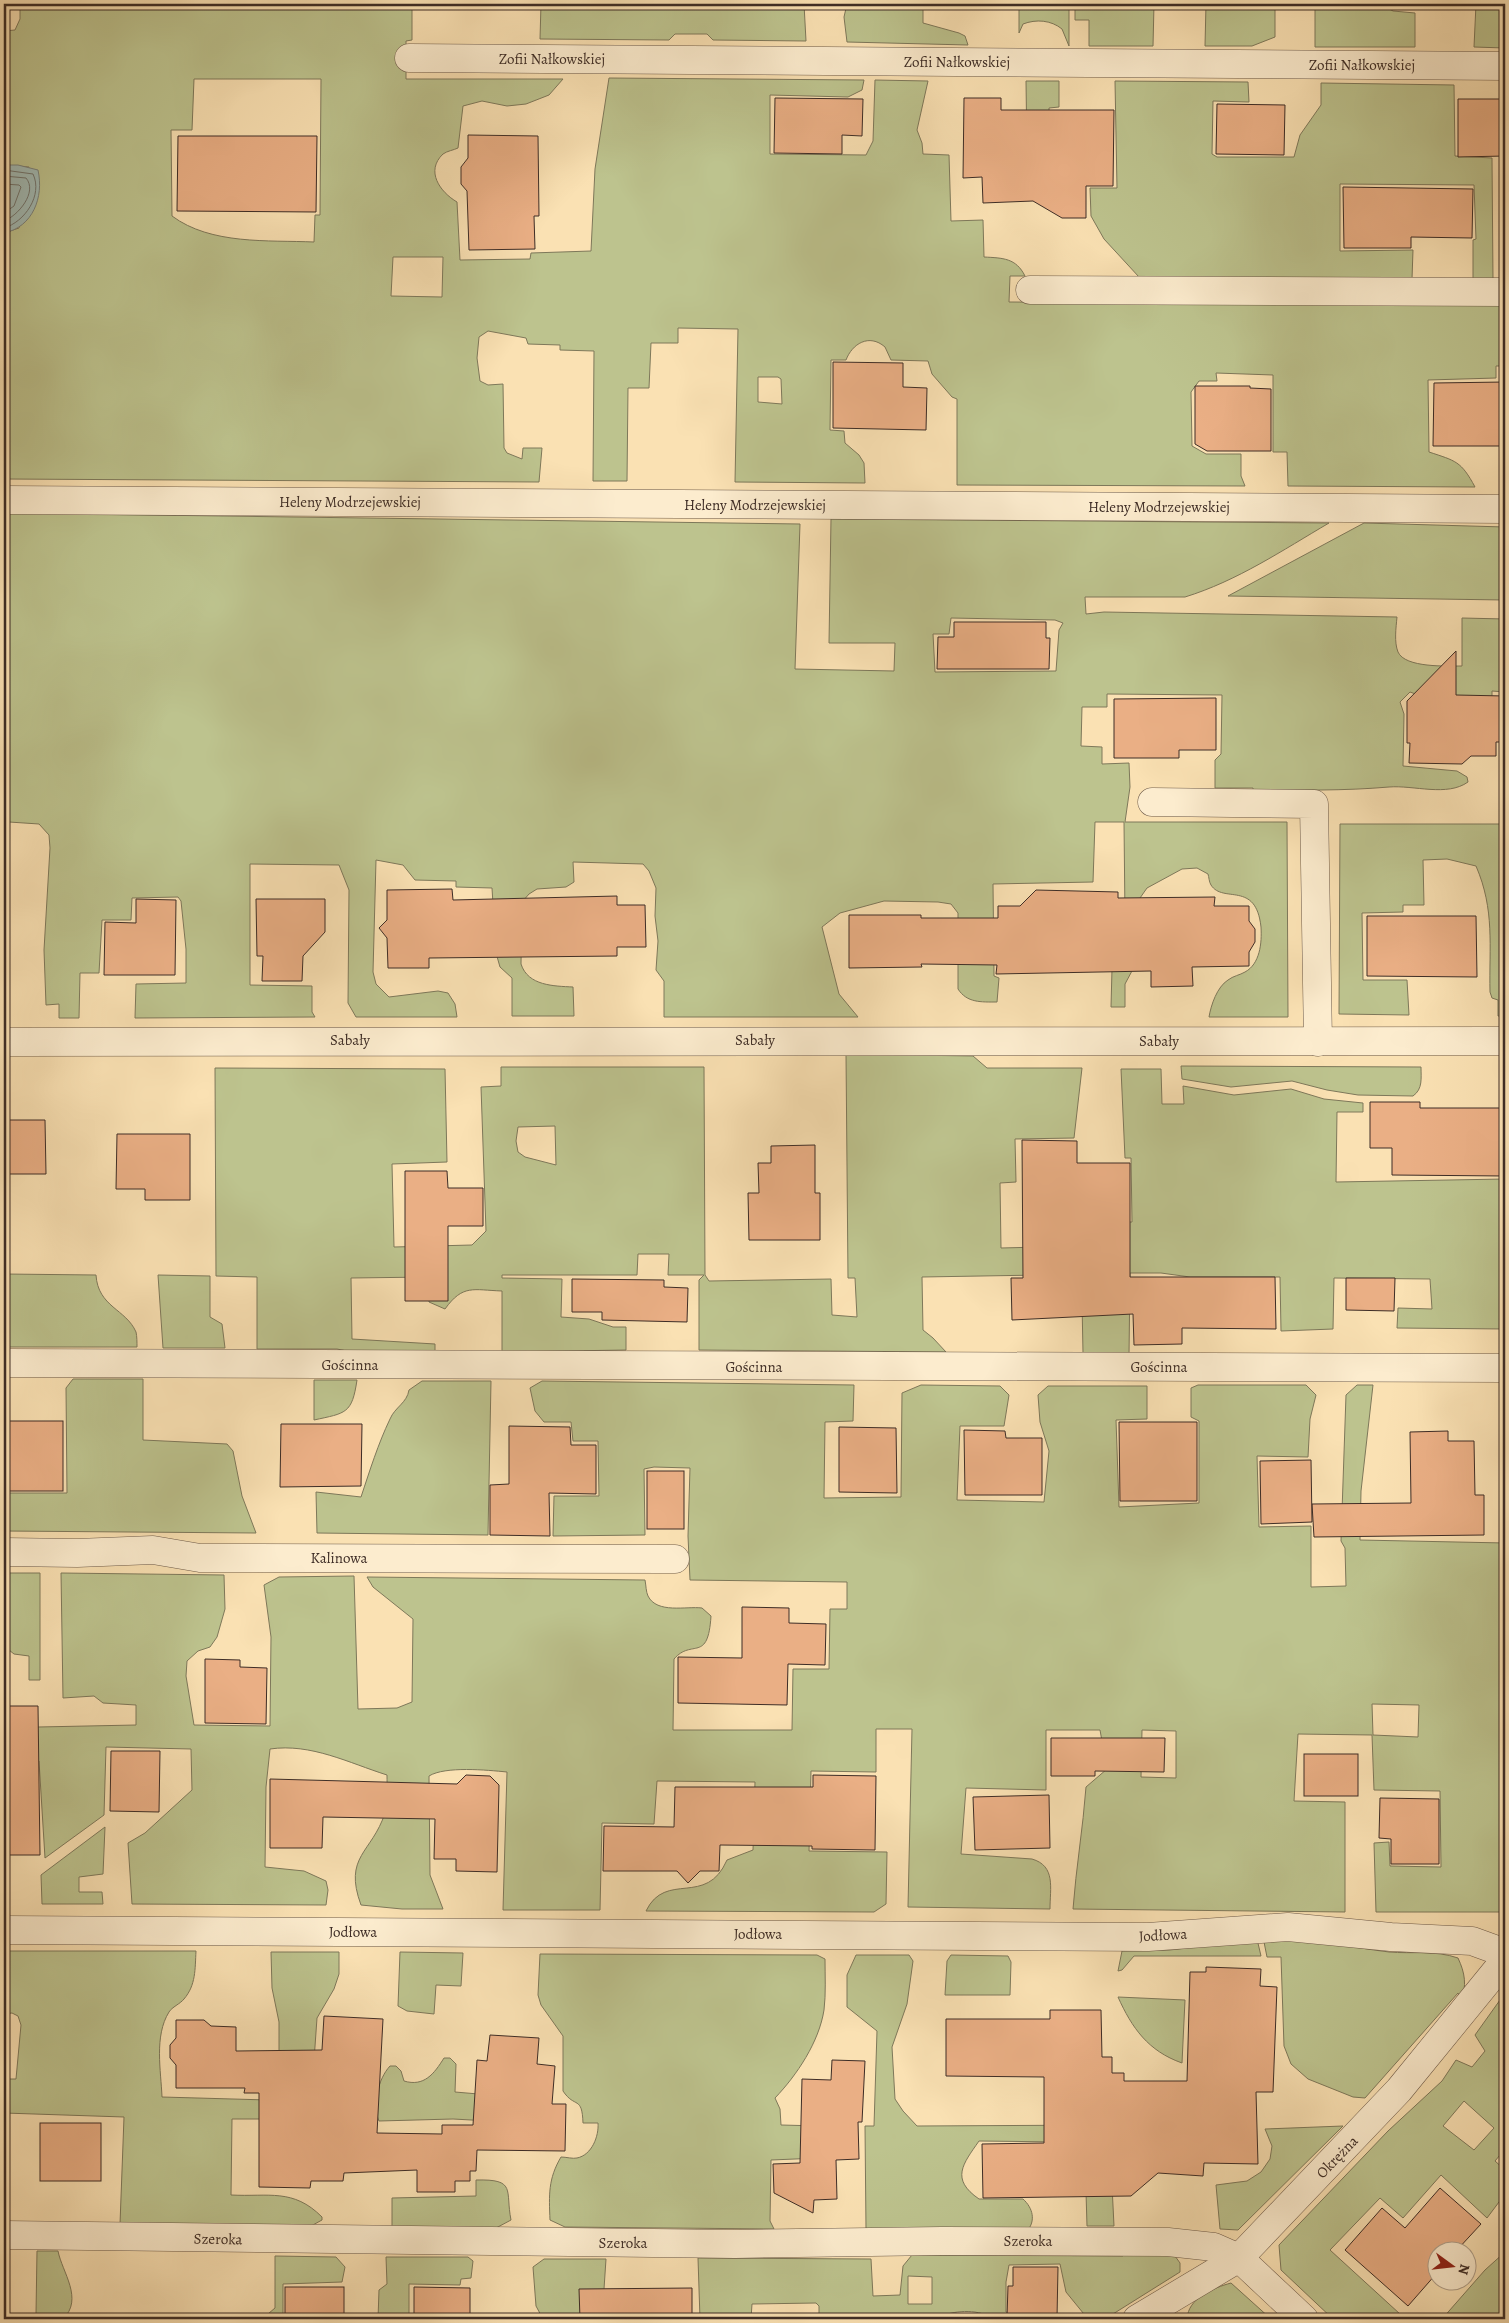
<svg xmlns="http://www.w3.org/2000/svg" width="1509" height="2323" font-family="Alegreya,serif">
<style>
.green{fill:#bdc38e;stroke:#7e785a;fill-rule:evenodd}
.water{fill:#a1bbb6;stroke:#79827c}
.lines{fill:none;stroke-linecap:round;stroke-linejoin:round}
.shore{stroke:#70746e;stroke-width:1}
.building{fill:#eaaf85;stroke:#3e2d26}
.minor-casing{stroke:#6d5a49;stroke-width:29}
.minor{stroke:#fcecce;stroke-width:28}
.labels{text-anchor:middle;dominant-baseline:central;stroke-width:4.5;stroke-linejoin:round;paint-order:stroke}
.street-label{font-size:15px;fill:#3e2d26;stroke:#fcecce}
</style>
<rect width="100%" height="100%" fill="#fae1b3"/>
<filter id="stains"><feTurbulence type="fractalNoise" baseFrequency=".004" numOctaves="4"/><feColorMatrix values="0 0 0 0 .2 0 0 0 0 .09 0 0 0 0 .02 0 0 0 .5 -.17"/></filter>
<radialGradient id="worn" r=".72"><stop offset=".6" stop-color="#630" stop-opacity="0"/><stop offset="1" stop-color="#630" stop-opacity=".3"/></radialGradient>
<g class="green">
<path d="M20,4H412V40L406,41V79H563L549,95L526,104L507,106L482,101L463,106L458,148C454,150 447,151 443,154C425,171 440,192 457,202L460,260L530,259L531,253L591,251L595,169L609,78L864,80L862,90L848,97L770,95V154L866,155L873,141L875,80L928,81L917,130L922,143L923,154L949,155L951,221L983,220L984,257C1003,258 1016,258 1025,276H1010L1009,302L1505,305V366H1496V378L1428,380L1429,452C1456,461 1461,461 1475,487L1288,486L1287,452H1273V375L1216,373L1217,381H1199L1191,392L1192,446L1206,454H1241V476L1245,486L957,485V399L952,397L932,374L928,361L891,360L885,347C869,333 852,344 846,360H831L830,430L844,431L845,443L859,455L864,463L865,483L735,482L738,329L678,328V343H651L649,388H628L627,481H593L594,351L560,350V345L528,344L526,338L488,331L479,337L477,358L480,381L488,385L503,384L504,448L507,453L522,459L523,448H542L539,482L4,479V233L19,228L29,167L4,165V31L15,30L20,19ZM194,79H321L320,215H315L314,242C268,240 211,245 172,216L171,130H192ZM393,257H443L442,297L391,296ZM758,377H778L781,379L782,404L758,402Z"/>
<path d="M541,4H804L806,41L713,40L707,34H675L669,40L540,39Z"/>
<path d="M847,4H960L923,5V23L959,33L965,36L968,45L847,42L844,17Z"/>
<path d="M1022,4H1069V46L1062,29C1051,20 1036,19 1023,24L1019,33V7Z"/>
<path d="M1075,4H1154L1153,46H1089V20H1075Z"/>
<path d="M1206,4H1275V37L1252,46H1205Z"/>
<path d="M1315,4H1380L1393,11L1415,13V47H1315Z"/>
<path d="M1476,4H1505V48L1474,47Z"/>
<path d="M1026,81H1059V107L1049,108L1050,155L1027,154Z"/>
<path d="M1115,81L1248,82L1249,102L1213,101L1212,154L1217,157H1294L1300,135L1321,105V83L1454,85L1455,156L1492,158L1493,280H1473V240L1476,239L1474,185L1340,184V251L1413,250L1412,279L1139,277L1104,239L1091,216L1090,188H1117Z"/>
<path d="M4,513L800,524L795,669L894,671L895,643H829L831,519L1329,523C1283,550 1237,581 1185,597H1085L1086,614L1104,612L1397,617C1396,628 1394,642 1398,652C1405,668 1447,666 1462,666V618L1505,619V692L1492,691V697L1421,696L1410,692L1400,702L1404,714L1403,766L1457,771L1467,777L1468,782C1447,797 1414,785 1389,787C1344,791 1298,790 1253,790V788H1215V760L1221,754L1222,695L1107,694V707H1082L1081,746L1102,747V764L1129,763L1130,787L1125,822H1287L1288,1017H1209C1211,1005 1217,987 1228,980C1233,976 1240,975 1245,972C1260,964 1262,943 1261,927C1256,880 1223,904 1211,885C1209,882 1209,877 1208,874L1197,868L1182,869L1147,888L1140,898L1133,969L1125,984V1007H1111L1112,969L1125,918L1124,822H1095L1093,882L993,884L994,976L999,978L997,1002C981,1002 967,1003 958,989V913L951,904L938,902L884,901L840,913L822,927L839,994L858,1017H664V981L656,970L658,941L655,916L656,888L649,871L643,864L573,862L574,882L566,887L537,889L529,894L522,902L521,964C528,986 554,986 573,987L574,1016H512V978L500,967L496,953L492,888L456,887V881L415,880L403,865L376,860L373,972L376,984L389,997L438,991L448,993L455,1004L457,1017H356L348,1003L349,890L339,865L250,864V985L312,986V1012L315,1017L135,1018L136,984L186,983V949L181,901L178,897L132,898L131,920H102L99,973H80L79,1018H59V1004L46,1005L44,950L50,848L49,835L39,824L9,822L6,901H4ZM951,618L1055,620L1063,623L1059,630L1056,671L935,672L933,634H949Z"/>
<path d="M1364,523L1505,527V600L1228,596Z"/>
<path d="M1340,824H1505V1016H1498V1000L1492,998L1490,992C1489,946 1495,910 1476,866L1447,859L1423,860L1424,905H1403V912L1362,913L1363,980H1407L1409,1015L1339,1014Z"/>
<path d="M846,1054L973,1056L987,1068H1082L1074,1138L1015,1139L1016,1182L1000,1183L1001,1248L1081,1246V1223L1132,1222L1131,1158H1125L1121,1069H1161L1162,1104H1184L1183,1086L1234,1095L1291,1089L1324,1099L1363,1103V1112H1337L1336,1182L1505,1179V1329L1397,1328L1398,1308L1432,1309L1430,1279L1334,1278L1333,1329L1281,1331L1280,1277H1190L1161,1273H1130L1129,1355L1083,1353L1082,1302L1101,1274L922,1277L923,1330L933,1338L946,1352L699,1350V1280L704,1275H668L669,1254H638L637,1275H502V1278L562,1279L561,1317L589,1319L613,1327H626V1350L502,1352V1291C473,1290 463,1284 445,1309L429,1302V1277L351,1278L352,1339L435,1344V1354L352,1352L337,1349H257V1277L216,1276L215,1068L445,1069L447,1162L392,1164L394,1247L472,1245L486,1231L481,1087L501,1086V1067H704L705,1275L709,1281L831,1279L832,1315L857,1317L855,1278H848ZM555,1126L556,1165L525,1157L518,1152L516,1141L518,1127Z"/>
<path d="M1181,1066L1421,1067C1421,1078 1423,1089 1413,1096L1358,1095L1327,1090L1292,1081L1231,1087L1182,1079Z"/>
<path d="M4,1274L96,1275C98,1307 126,1309 136,1332C137,1336 137,1343 137,1347H6Z"/>
<path d="M158,1275L210,1276V1317L222,1324L225,1348H163Z"/>
<path d="M73,1379H143V1440L227,1444L233,1451L242,1496L256,1533L4,1531V1493H67L66,1388Z"/>
<path d="M314,1380H357C352,1414 346,1413 314,1420Z"/>
<path d="M422,1381H491L488,1535L317,1533L316,1492L361,1497C370,1470 378,1444 390,1419C395,1407 407,1403 409,1390Z"/>
<path d="M542,1381L854,1385L853,1421L825,1422L824,1498L901,1497L902,1393L921,1385L1000,1386L1009,1395L1004,1426H960L957,1500L1044,1502L1049,1451L1040,1422L1038,1395L1048,1386H1147V1419L1116,1420L1119,1507L1199,1503V1421L1191,1417V1388L1198,1385H1306L1316,1395L1310,1419L1308,1457L1257,1456L1259,1527L1311,1526V1587L1346,1586L1345,1548L1341,1541L1346,1395L1357,1385H1373L1361,1491L1360,1540L1505,1543V1912H1376L1374,1843L1389,1842L1390,1866L1441,1867L1440,1791L1374,1790L1372,1735L1298,1734L1294,1801L1345,1802V1912L1073,1909C1076,1868 1083,1828 1086,1787L1107,1769L1100,1730H1046V1790L966,1788L961,1854L1032,1859C1056,1866 1050,1888 1050,1909L908,1907L912,1729H876V1772L811,1771L809,1851L887,1852L886,1904L874,1912L646,1911C666,1870 706,1908 727,1860L753,1850L755,1782L657,1781L654,1824L602,1823L600,1910H503L507,1772C487,1770 445,1766 429,1776L430,1875L443,1909H402L361,1905C343,1856 372,1853 385,1813C388,1802 387,1787 387,1775C349,1763 311,1743 270,1749L266,1787L265,1867L304,1871L326,1881L328,1890L326,1905L132,1904L128,1843L145,1833L192,1790L191,1749L106,1747L104,1815L45,1858L39,1761L25,1759L4,1750V1726L36,1725L38,1727L136,1725V1705L103,1703L94,1696L63,1698L61,1573L224,1575L225,1609L217,1637L210,1647L198,1651L187,1661L186,1676L194,1725L270,1726L271,1637L264,1585L279,1577L354,1576L358,1709L397,1708L412,1702L413,1619L373,1587L367,1577L645,1580C646,1585 646,1592 648,1596C657,1614 686,1606 702,1608L711,1616C708,1664 692,1638 674,1659L673,1730H792L793,1669H829L830,1609H847V1582L690,1580L688,1536L690,1468L654,1467L644,1469L645,1535L553,1536L554,1496H599L598,1441H573L571,1422H544L535,1411L530,1388ZM1372,1704L1419,1705L1418,1737L1373,1735ZM1142,1730L1176,1731V1778L1141,1777Z"/>
<path d="M9,1573H40V1680H29V1656L14,1654L9,1650Z"/>
<path d="M105,1827L103,1874L79,1877V1892H102L103,1904H42L41,1875Z"/>
<path d="M1263,1937C1305,1936 1347,1947 1389,1952C1412,1954 1435,1950 1458,1958C1465,1973 1467,1985 1461,2002L1458,1993L1365,2098L1353,2097L1308,2079L1291,2064L1284,2046L1281,1957H1267Z"/>
<path d="M1257,1939L1261,1956H1134L1122,1970L1118,1971L1122,1951L1170,1950Z"/>
<path d="M4,1951H196C195,1969 196,1985 184,1999C180,2004 172,2007 169,2012C154,2036 161,2071 162,2097L268,2100L267,2119H232L231,2195C269,2197 293,2188 322,2217V2220L311,2226L120,2224L124,2117L4,2113V2079H16L21,2025L18,2016L12,2013L4,2014Z"/>
<path d="M271,1952H339V1974L334,1989L317,2018L313,2075L279,2074V2022L272,1988Z"/>
<path d="M400,1952L463,1953L461,1986L436,1985L434,2014L407,2011L398,2006Z"/>
<path d="M540,1954L817,1955L825,1959C825,1976 826,1994 824,2010C819,2042 797,2075 775,2098L780,2109L781,2125L820,2126L819,2158L771,2160L770,2221L774,2229L565,2227L550,2220C549,2195 548,2179 561,2157C566,2157 573,2159 577,2158C592,2155 599,2136 598,2123H583C582,2095 575,2109 563,2091V2036L541,2005L538,1995Z"/>
<path d="M856,1955H909L913,1961L907,2004L892,2047L895,2099L903,2111L917,2126L1109,2125L1114,2226H1087L1085,2158L1063,2142L979,2141C963,2164 950,2179 979,2199H1023C1033,2208 1036,2221 1027,2231L866,2229L865,2126H874L877,2031L847,2007V1975Z"/>
<path d="M951,1955L1008,1956L1011,1962L1010,1995H945L947,1961Z"/>
<path d="M1505,1993V2149L1495,2161L1505,2170V2194L1487,2218L1441,2175L1403,2218L1380,2198L1330,2250L1400,2314L1396,2319H1333L1281,2270L1279,2245L1388,2131L1442,2081L1456,2060L1472,2067L1485,2051L1475,2035ZM1464,2101L1494,2128L1474,2150L1443,2126Z"/>
<path d="M1118,1997L1185,2000L1182,2063C1148,2051 1132,2028 1118,1997Z"/>
<path d="M444,2058H450L456,2064L455,2092L525,2098L508,2122L453,2119L379,2121C372,2105 378,2079 390,2066H396L401,2071L404,2081C424,2087 434,2074 444,2058Z"/>
<path d="M1343,2126L1238,2230L1220,2229L1216,2185L1247,2181L1261,2172L1270,2159L1272,2146L1265,2129Z"/>
<path d="M476,2180C517,2179 505,2190 511,2220L496,2228L392,2227V2198L476,2196Z"/>
<path d="M37,2251H58C62,2272 84,2299 63,2319H43V2314H36Z"/>
<path d="M1123,2252L1175,2256L1180,2263V2272L1105,2319H1088L1066,2292L1060,2264L1009,2265L1006,2282V2312L1027,2319H992C981,2309 956,2310 942,2316V2319H819V2306L816,2303L752,2304L751,2319H700L698,2258L871,2259L873,2296L900,2295L903,2266L912,2255L1123,2256ZM908,2276L932,2277V2304H908Z"/>
<path d="M1505,2252V2319H1442L1485,2270Z"/>
<path d="M275,2256L336,2257L345,2267L342,2282L283,2284V2319H262L275,2308Z"/>
<path d="M4,2257H6L8,2287H4Z"/>
<path d="M386,2257H468L473,2261L471,2278L461,2279L460,2285L409,2284V2319H378L379,2290L387,2284Z"/>
<path d="M544,2259H606L602,2319H543L536,2306L533,2267Z"/>
<path d="M1231,2283L1271,2319H1187C1188,2298 1213,2288 1231,2283Z"/>
</g>
<path class="water" d="M4,165H18L38,170C44,197 33,227 4,233Z"/>
<g class="lines">
<g class="shore">
<path d="M4,170L33,174C43,195 25,222 4,228"/>
<path d="M4,176L26,178C38,192 18,216 4,221"/>
<path d="M4,184L19,185L21,187L14,206L4,213"/>
</g>
</g>
<g class="building">
<path d="M775,98L863,99L862,136L842,135V154L774,153Z"/>
<path d="M964,98H1001V110H1114L1113,186H1086V218H1062L1033,201L983,203L982,177L963,178Z"/>
<path d="M1458,99H1505V156L1458,157Z"/>
<path d="M1217,104L1285,105L1284,155L1216,154Z"/>
<path d="M468,135L538,136L539,216H534L535,249L469,250L467,191L461,184V167L468,158Z"/>
<path d="M178,136H317L316,212L177,211Z"/>
<path d="M1343,187L1473,189L1472,238L1411,237V248H1344Z"/>
<path d="M833,362L903,363V387L927,388L926,430L833,428Z"/>
<path d="M1505,382V446H1433L1434,383Z"/>
<path d="M1195,386H1250V388L1271,389V451H1207L1195,444Z"/>
<path d="M954,622H1046V638H1050L1049,669H937L938,637H954Z"/>
<path d="M1456,651V695L1505,696V742H1496V756H1471L1462,764L1409,763L1410,743H1407V701Z"/>
<path d="M1216,698V750H1179V758H1114V699Z"/>
<path d="M452,889L453,900L617,896V905H645L646,947H617V956L429,958V968H388L387,938L379,928L387,920V890Z"/>
<path d="M1036,890L1118,892V898L1215,897L1214,906H1249V921L1255,929V942L1249,952V966L1192,967L1193,986L1151,987V971L996,974L997,965L921,964L922,967L849,968V915H921V918H998V906H1020Z"/>
<path d="M136,899L176,900L175,975H104L105,922L136,923Z"/>
<path d="M256,899H325V932L303,956L302,981H262L263,956H257Z"/>
<path d="M1367,916H1476L1477,977L1367,976Z"/>
<path d="M1370,1102H1420V1108H1505V1176L1392,1175V1148H1370Z"/>
<path d="M4,1120H45L46,1174H4Z"/>
<path d="M117,1134H190V1200H145V1189H116Z"/>
<path d="M1022,1140L1077,1141V1163H1130V1277H1275L1276,1329L1182,1328V1344L1134,1345L1133,1314L1012,1320L1011,1278H1023Z"/>
<path d="M815,1145V1193H820V1240H749L748,1193H759L758,1163H771V1146Z"/>
<path d="M405,1171H447L448,1188H483V1226H448V1301H405Z"/>
<path d="M1346,1278H1395L1394,1311L1346,1310Z"/>
<path d="M572,1279L664,1280V1287L688,1288L687,1322L602,1320V1312H572Z"/>
<rect x="4" y="1421" width="59" height="70"/>
<path d="M1119,1422H1197V1501H1120Z"/>
<path d="M281,1424H362L361,1486L280,1487Z"/>
<path d="M509,1426L570,1427L571,1445H596V1494L549,1493L550,1536L490,1535V1485L509,1484Z"/>
<path d="M839,1427L896,1428L897,1493L839,1492Z"/>
<path d="M964,1430L1005,1431L1006,1438H1042V1495H965Z"/>
<path d="M1448,1431V1441H1474L1475,1495H1484V1535L1314,1537L1312,1504L1411,1503L1410,1432Z"/>
<path d="M1311,1460L1312,1522L1261,1524L1260,1461Z"/>
<rect x="647" y="1471" width="37" height="58"/>
<path d="M742,1607L789,1608V1623L826,1624L825,1665L788,1664L787,1705L678,1703V1657L742,1658Z"/>
<path d="M205,1659L240,1660V1667L267,1668L266,1724L205,1723Z"/>
<path d="M4,1706H38L40,1855H4Z"/>
<path d="M1051,1738H1165L1164,1772L1095,1771V1776H1051Z"/>
<path d="M111,1751H160L159,1812L110,1811Z"/>
<rect x="1304" y="1754" width="54" height="42"/>
<path d="M466,1775L490,1776L499,1785L497,1872L456,1871V1859H434L435,1819L323,1817L322,1848H270V1779L457,1784Z"/>
<path d="M813,1775L876,1776L875,1850L812,1849V1846L720,1845L719,1871H700L688,1883L677,1871H603L604,1826L674,1827L675,1787H813Z"/>
<path d="M1049,1795L1050,1848L975,1850L973,1797Z"/>
<path d="M1380,1798L1439,1799V1864H1391V1839L1379,1838Z"/>
<path d="M1206,1967L1261,1969L1260,1986L1277,1987L1273,2092H1256L1258,2164L1204,2163L1203,2176L1158,2173L1131,2196L983,2198L982,2144L1044,2143V2077L946,2076V2019H1050V2010H1101L1102,2057H1112V2073H1124V2081H1187L1190,1972H1206Z"/>
<path d="M324,2016L383,2019L377,2133L442,2134V2125H473L477,2060L487,2061L490,2035L539,2038L537,2064L555,2066L552,2104H566L565,2151L477,2150L476,2171H470V2181H455V2192H417V2170L344,2173L343,2181H311L310,2188L259,2187V2093H244L245,2088H176V2065L170,2058V2045L176,2038V2020H204L211,2026L236,2027V2051L322,2050Z"/>
<path d="M832,2060L865,2061L862,2122H858L859,2159L836,2160L837,2199L814,2200L813,2213L774,2193L773,2164L800,2163L802,2079L831,2080Z"/>
<rect x="40" y="2123" width="61" height="58"/>
<path d="M1440,2188L1481,2224L1457,2250H1436V2274L1408,2306L1345,2250L1382,2208L1405,2228Z"/>
<path d="M1013,2267H1058L1057,2318L1007,2317L1008,2286H1013Z"/>
<rect x="285" y="2287" width="59" height="32"/>
<path d="M414,2287L470,2288V2319H414Z"/>
<path d="M692,2288V2319H580L579,2289Z"/>
</g>
<g class="lines">
<defs>
<g id="minor">
<path d="M409,58L1505,66"/>
<path d="M1030,290L1505,292"/>
<path d="M4,500L1505,509"/>
<path d="M1152,802L1314,804L1318,1042"/>
<path d="M4,1042L1505,1041"/>
<path d="M4,1363L1505,1368"/>
<path d="M4,1552L77,1553L153,1550L200,1558L675,1559"/>
<path d="M4,1930L1148,1937L1288,1927L1391,1937L1472,1941L1494,1949L1505,1959"/>
<path d="M4,2235L735,2244L942,2241L1168,2242L1214,2247L1239,2258L1304,2319"/>
<path d="M1137,2319L1239,2258L1399,2090L1505,1960"/>
</g>
</defs>
<use href="#minor" class="minor-casing"/>
<use href="#minor" class="minor"/>
</g>
<g class="labels">
<g class="street-label">
<text x="552" y="59">Zofii Nałkowskiej</text>
<text x="957" y="62">Zofii Nałkowskiej</text>
<text x="1362" y="65">Zofii Nałkowskiej</text>
<text x="350" y="502">Heleny Modrzejewskiej</text>
<text x="755" y="505">Heleny Modrzejewskiej</text>
<text x="1159" y="507">Heleny Modrzejewskiej</text>
<text x="350" y="1040">Sabały</text>
<text x="755" y="1040">Sabały</text>
<text x="1159" y="1041">Sabały</text>
<text x="350" y="1365">Gościnna</text>
<text x="754" y="1367">Gościnna</text>
<text x="1159" y="1367">Gościnna</text>
<text x="339" y="1558">Kalinowa</text>
<text x="353" y="1932">Jodłowa</text>
<text x="758" y="1934">Jodłowa</text>
<text transform="translate(1163 1935) rotate(-3)">Jodłowa</text>
<text transform="translate(1337 2157) rotate(-46)">Okrężna</text>
<text transform="translate(218 2239) rotate(1)">Szeroka</text>
<text x="1028" y="2241">Szeroka</text>
<text x="623" y="2243">Szeroka</text>
</g>
</g>
<rect width="1509" height="2323" fill="none" stroke="#fae1b3" stroke-width="20"/>
<rect x="5" y="5" width="1499" height="2313" fill="none" stroke="#3e2d26" stroke-width="2.5"/>
<rect x="10" y="10" width="1489" height="2303" fill="none" stroke="#3e2d26"/>
<g transform="translate(1452 2266) rotate(105)"><circle r="24" fill="#fcecce" stroke="#b0a08b"/>
<path d="M0-4L9 19L0 12L-9 19Z" fill="#8f2418"/>
<text y="-8" font-size="14" font-weight="bold" text-anchor="middle" fill="#3e2d26">N</text>
</g>
<rect width="100%" height="100%" filter="url(#stains)"/>
<rect width="100%" height="100%" fill="url(#worn)"/>
</svg>
